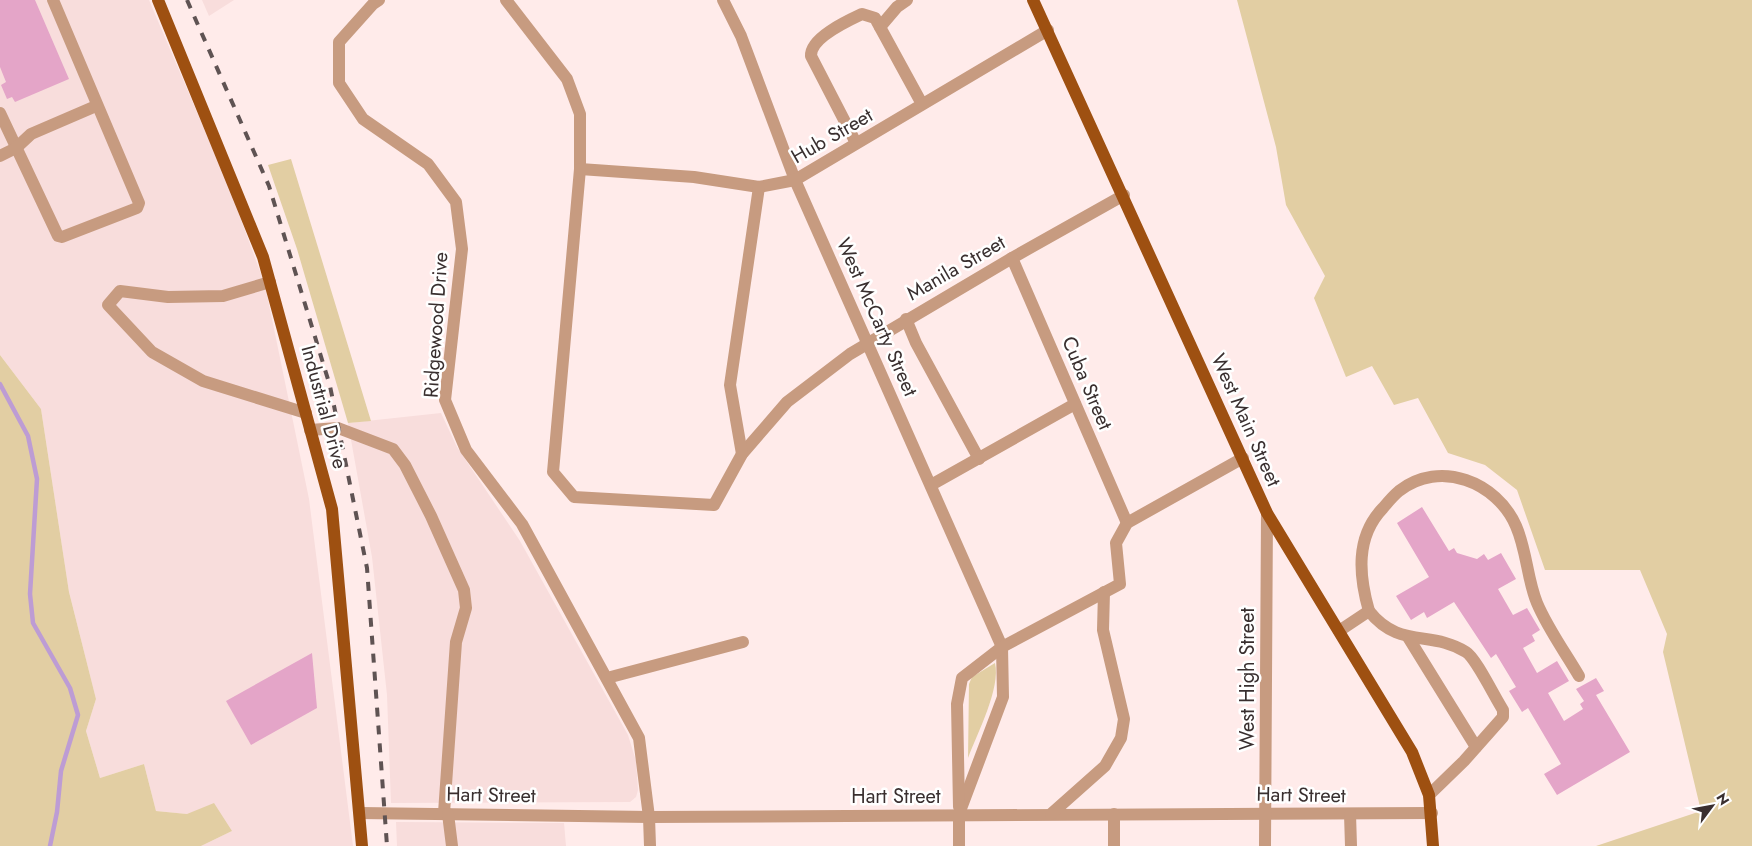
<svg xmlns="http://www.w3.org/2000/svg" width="1752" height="846" font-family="Jost,sans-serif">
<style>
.built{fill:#f8dddc}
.green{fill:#e2cea3}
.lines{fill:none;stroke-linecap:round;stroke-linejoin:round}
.stream{stroke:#bd9cd4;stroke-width:4.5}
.building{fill:#e4a5c8}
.minor{stroke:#c79b80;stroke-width:12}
.major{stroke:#9e5011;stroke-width:12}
.rail{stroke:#5f5353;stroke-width:4;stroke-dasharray:9 9;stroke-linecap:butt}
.labels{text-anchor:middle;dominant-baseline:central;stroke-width:5;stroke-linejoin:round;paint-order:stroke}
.street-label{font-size:20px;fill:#392f2f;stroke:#fff}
</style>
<rect width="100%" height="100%" fill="#ffebea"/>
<g class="built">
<path d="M0,0H149L229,187L265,285L309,499L353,846H201L232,831L187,814L156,811L144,764L100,778L86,731L96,699L69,592L41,409L0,355Z"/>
<path d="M202,0H234L209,16Z"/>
<path d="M441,413L457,447L520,541L628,735L636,761L638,790L636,797L630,802L391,803L387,695L372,557L348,423Z"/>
<path d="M396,822L564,823L566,846H397Z"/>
</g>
<g class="green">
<path d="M1237,0H1752V846H1596L1701,811L1663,652L1667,634L1640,570H1545L1517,490L1485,465L1448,453L1418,398L1394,405L1372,366L1346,377L1314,298L1325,276L1286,205L1276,147Z"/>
<path d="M291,159L371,421L348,423L297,249L268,165Z"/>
<path d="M0,355L41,409L69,592L96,699L86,731L100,778L144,764L156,811L187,814L214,803L232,831L201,846H0Z"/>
<path d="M995,663C1001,688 977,734 968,758L969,684L972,677Z"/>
</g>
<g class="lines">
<path class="stream" d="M0,384L28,436L37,479L30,594L33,623L70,688L78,715L61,771L57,812L50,846"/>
</g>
<g class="building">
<path d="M0,0H35L69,79L15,102L12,97L7,99L1,85L6,82L0,67Z"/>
<path d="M1422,507L1449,551L1454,548L1457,553L1477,559L1484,554L1488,560L1501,553L1516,579L1498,589L1513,615L1527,608L1540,630L1532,635L1535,641L1523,648L1537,673L1557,661L1569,681L1548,693L1564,721L1583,709L1580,704L1584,701L1576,689L1596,678L1604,691L1596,695L1630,752L1557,795L1544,774L1561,764L1528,708L1522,712L1509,691L1516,687L1496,654L1491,658L1454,602L1427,618L1424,612L1411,620L1396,596L1429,577L1397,523Z"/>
<path d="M312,653L317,708L251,745L226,701Z"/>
</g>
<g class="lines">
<g class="minor">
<path d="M379,0L373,4L339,42V83L363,119L428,164L456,202L462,249L445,400L466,450L522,524L639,738L649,817L650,846"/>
<path d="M506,0L567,79L580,114V169L553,472L574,497L714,505L742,454L787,402L850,354L1012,258L1124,195"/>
<path d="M723,0L741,36L795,180L1002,647L1003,697L959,814V846"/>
<path d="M880,27L897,7L907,0"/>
<path d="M0,113L58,236L62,237L137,208L139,203L53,0"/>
<path d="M856,143L811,56C810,38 847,21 862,14L875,18L922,104"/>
<path d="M0,156L16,148L31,134L96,106"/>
<path d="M580,169L694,177L759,187L795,180L1048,30"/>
<path d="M1012,258L1127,523"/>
<path d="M270,282L223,296L168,297L120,291L108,305L152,352L203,381L306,413"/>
<path d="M906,319L916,343L979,459"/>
<path d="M310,430L338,428L393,449L405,465L431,516L464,590L466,608L456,642L444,813"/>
<path d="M742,454L730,385L759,187"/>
<path d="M931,485L1075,404"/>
<path d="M1369,611C1359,576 1355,537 1383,508C1388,502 1393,496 1399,491C1440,459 1497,482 1516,526C1527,551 1527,579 1537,603C1548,629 1565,652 1579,676"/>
<path d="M1339,631L1369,611C1399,649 1431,630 1466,652C1476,658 1495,698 1503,710V717L1464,761L1429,795"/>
<path d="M1408,637L1476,747"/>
<path d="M607,678L743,642"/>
<path d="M959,807L957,704L962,678L1002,647L1120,584L1116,543L1127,523L1243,458"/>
<path d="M360,813L649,817L1432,813"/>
<path d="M448,814L452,846"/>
<path d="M1051,814L1105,766L1121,738L1124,719L1103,630L1104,592"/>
<path d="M1350,814L1351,846"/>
<path d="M1114,846V814"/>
<path d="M1265,846L1267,513"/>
</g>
<g class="major">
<path d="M158,0L263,257L332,509L362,846"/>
<path d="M1033,0L1267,513L1412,752L1429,795L1433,846"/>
</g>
<path class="rail" d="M187,0L269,186L330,386L367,568L387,846"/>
</g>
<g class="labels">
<g class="street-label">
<text transform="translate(832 136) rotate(-30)">Hub Street</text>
<text transform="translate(956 268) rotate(-30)">Manila Street</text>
<text transform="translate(877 317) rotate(66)">West McCarty Street</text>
<text transform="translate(436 325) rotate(-86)">Ridgewood Drive</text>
<text transform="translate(1087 383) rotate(67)">Cuba Street</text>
<text transform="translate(324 407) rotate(75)">Industrial Drive</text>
<text transform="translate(1246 420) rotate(66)">West Main Street</text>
<text transform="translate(1247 679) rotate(-90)">West High Street</text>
<text transform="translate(491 795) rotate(1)">Hart Street</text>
<text transform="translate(1301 795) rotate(1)">Hart Street</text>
<text x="896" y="796">Hart Street</text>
</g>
</g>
<g transform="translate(1712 806) rotate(58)" stroke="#ffffff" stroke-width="4" paint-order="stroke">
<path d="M0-4L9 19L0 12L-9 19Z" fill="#392f2f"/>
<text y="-8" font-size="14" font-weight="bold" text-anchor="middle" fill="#392f2f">N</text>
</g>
</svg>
